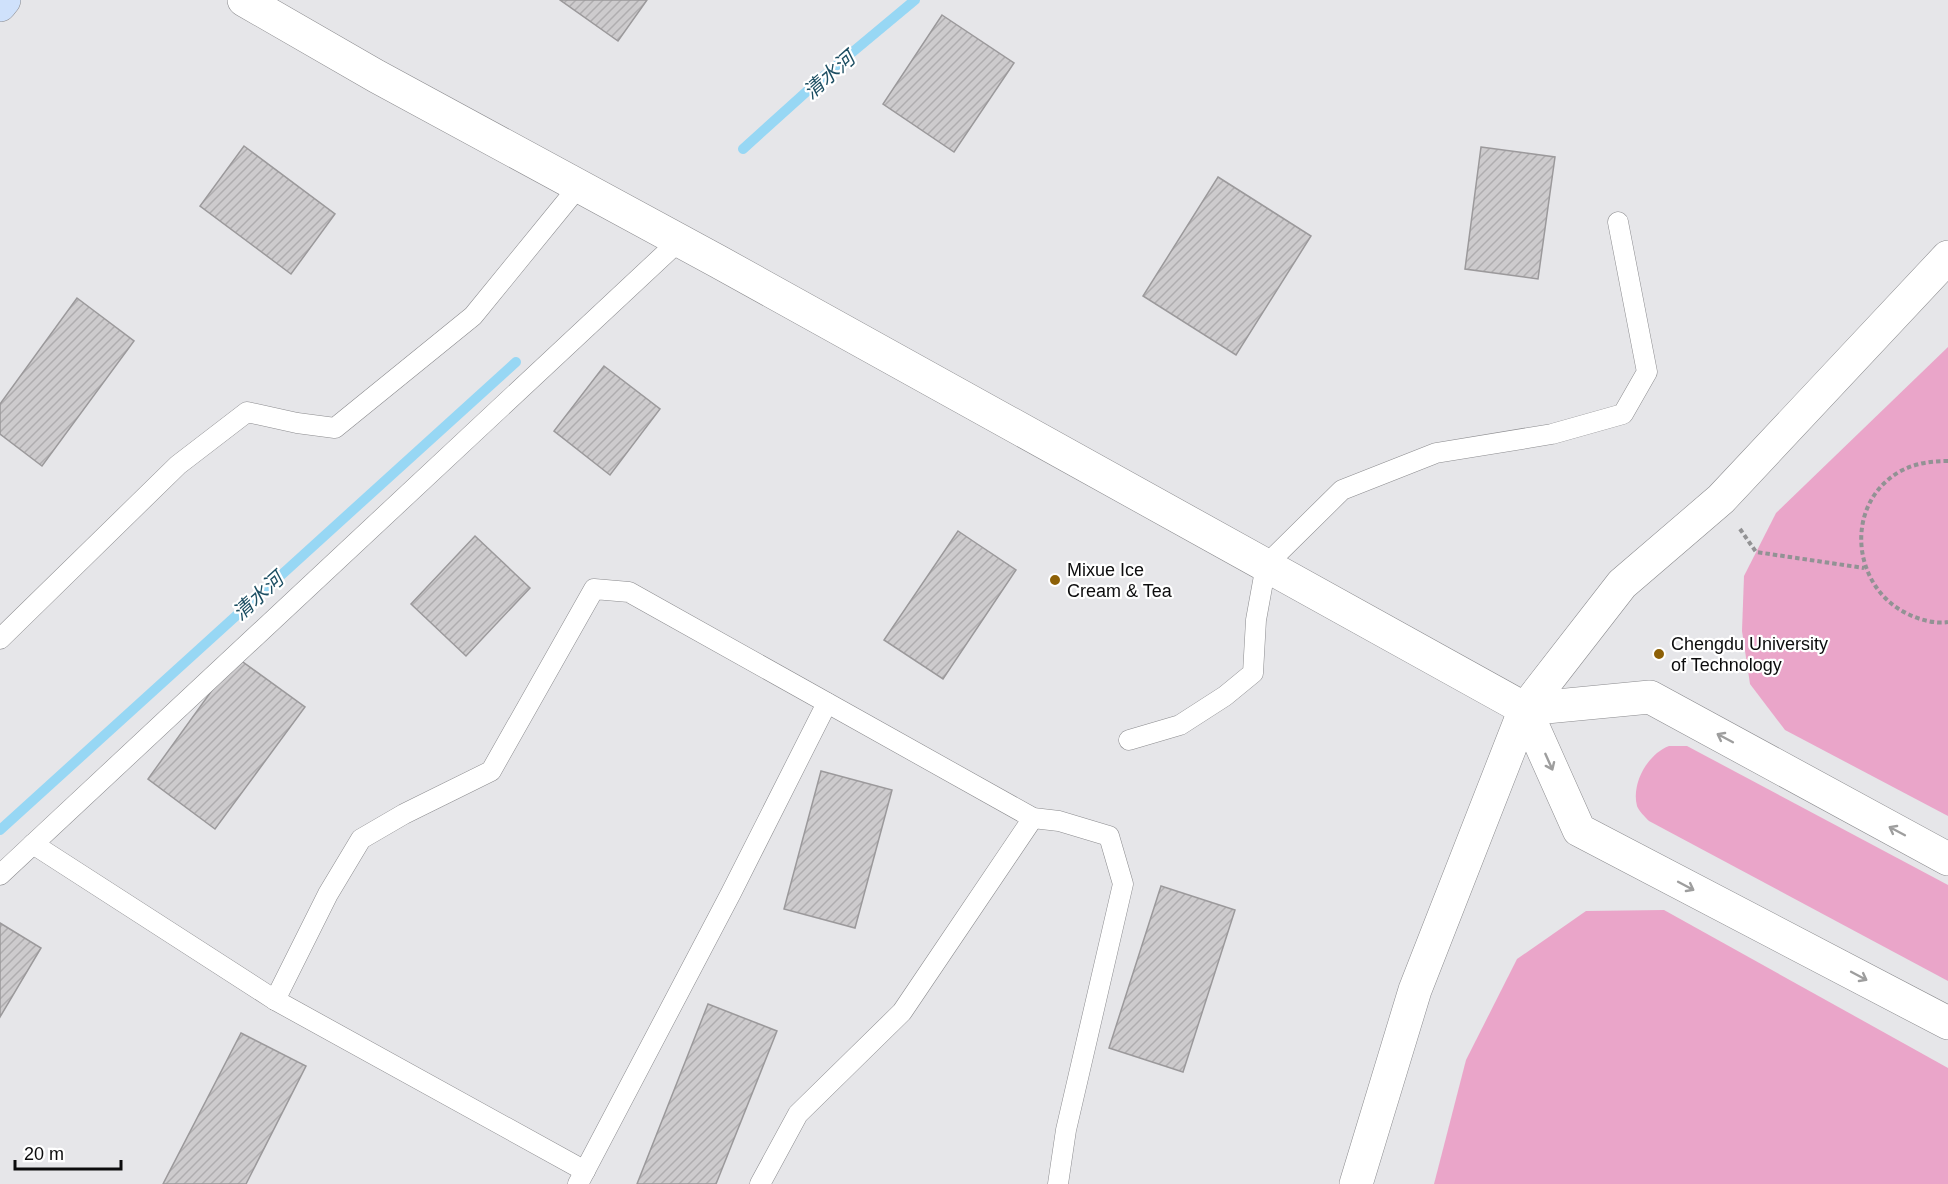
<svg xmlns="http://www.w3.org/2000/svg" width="1948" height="1184" font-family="Arial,'Noto Sans SC',sans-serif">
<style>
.green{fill:#eaa5c9}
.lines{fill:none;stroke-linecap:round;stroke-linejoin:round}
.stream{stroke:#97d7f4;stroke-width:10}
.building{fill:url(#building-hatch);stroke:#9b999b;stroke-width:1.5}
.lane-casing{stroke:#8b8b8e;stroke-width:21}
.street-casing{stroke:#8b8b8e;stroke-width:34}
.secondary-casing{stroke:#8b8b8e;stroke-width:34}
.path{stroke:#929294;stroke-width:4;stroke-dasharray:4.5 3;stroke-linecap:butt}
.lane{stroke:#fff;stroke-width:20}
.street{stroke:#fff;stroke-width:33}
.secondary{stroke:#cfe1fb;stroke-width:33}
.oneway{stroke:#9e9e9e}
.poi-dot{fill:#8d6006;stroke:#fff;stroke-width:2}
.labels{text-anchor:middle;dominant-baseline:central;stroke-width:4.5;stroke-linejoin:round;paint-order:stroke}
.poi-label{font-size:18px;fill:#0c0c0d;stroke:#fff;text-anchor:start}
.water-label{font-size:20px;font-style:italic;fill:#1c4e62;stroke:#fff}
</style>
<defs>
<pattern id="building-hatch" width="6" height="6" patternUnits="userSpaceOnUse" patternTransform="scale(1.5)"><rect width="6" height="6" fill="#cdcbcd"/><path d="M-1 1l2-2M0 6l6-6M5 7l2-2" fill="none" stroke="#afadaf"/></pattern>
</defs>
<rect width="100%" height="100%" fill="#e6e6e9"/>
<g class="green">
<path d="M1948,347V816L1785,730L1750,684L1742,631L1744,576L1776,513Z"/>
<path d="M1669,746H1687L1948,885V981L1649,821C1645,817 1639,811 1637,806C1631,783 1648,754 1669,746Z"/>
<path d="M1664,910L1948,1068V1184H1434L1466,1060L1517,959L1586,911Z"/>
</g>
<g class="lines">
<g class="stream">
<path d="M743,149L825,75L915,0"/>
<path d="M0,830L516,362"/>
</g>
</g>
<g class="building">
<path d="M560,0H647L618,41Z"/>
<path d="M942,15L1014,63L954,152L883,104Z"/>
<path d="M244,146L335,214L291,274L200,206Z"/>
<path d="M1481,147L1555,157L1538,279L1465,269Z"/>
<path d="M1218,177L1311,236L1236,355L1143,296Z"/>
<path d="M77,298L134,341L42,466L0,434V404Z"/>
<path d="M604,366L660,409L610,475L554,431Z"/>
<path d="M958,531L1016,570L943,679L884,640Z"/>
<path d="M475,536L530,588L466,656L411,604Z"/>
<path d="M236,657L305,707L215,829L148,779Z"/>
<path d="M821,771L892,790L855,928L784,909Z"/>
<path d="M1161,886L1235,910L1183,1072L1109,1048Z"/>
<path d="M0,923L41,948L0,1017Z"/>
<path d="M708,1004L777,1031L716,1184H637Z"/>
<path d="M241,1033L306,1066L246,1184H163Z"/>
</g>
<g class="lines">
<defs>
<g id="lane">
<path d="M0,639L178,465L247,412L297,423L335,428L473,316L579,186"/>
<path d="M1129,740L1180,725L1225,696L1253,673L1256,620L1266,565L1342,490L1436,453L1552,434L1623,414L1647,372L1618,222"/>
<path d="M33,844L275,1000L585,1171"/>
<path d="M0,875L680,240"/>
<path d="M275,1000L328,894L361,839L404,814L491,771L594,589L629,592L1033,818L1059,821L1109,836L1123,884L1066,1130L1058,1184"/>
<path d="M578,1184L731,893L827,703"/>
<path d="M760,1184L798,1114L902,1012L1033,818"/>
</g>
<g id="street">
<path d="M244,0L376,76L719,262L1525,709L1650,697L1948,859"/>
<path d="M1525,709L1579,830L1948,1023"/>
<path d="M1356,1184L1415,990L1525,709L1622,584L1721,499L1948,257"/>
</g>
<path id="secondary" d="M0,5L4,0"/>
</defs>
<use href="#lane" class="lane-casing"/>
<use href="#street" class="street-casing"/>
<use href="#secondary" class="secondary-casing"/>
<g class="path">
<path d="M1948,461C1931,461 1915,463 1899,472C1843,505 1852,588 1908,614C1920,620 1935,624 1948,622"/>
<path d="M1740,529L1756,552L1864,568"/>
</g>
<use href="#lane" class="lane"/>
<use href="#street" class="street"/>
<use href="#secondary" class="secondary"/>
</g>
<defs><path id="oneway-shaft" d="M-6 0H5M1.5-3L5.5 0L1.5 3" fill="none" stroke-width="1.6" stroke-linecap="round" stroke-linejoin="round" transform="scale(1.5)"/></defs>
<g class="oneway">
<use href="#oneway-shaft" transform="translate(1725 738) rotate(-152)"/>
<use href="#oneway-shaft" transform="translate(1549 762) rotate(66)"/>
<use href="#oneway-shaft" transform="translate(1897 831) rotate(-152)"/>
<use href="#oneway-shaft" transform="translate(1686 886) rotate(28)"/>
<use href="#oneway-shaft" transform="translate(1859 976) rotate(28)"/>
</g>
<g class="poi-dot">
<circle cx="1055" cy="580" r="6"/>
<circle cx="1659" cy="654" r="6"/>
</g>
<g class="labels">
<g class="poi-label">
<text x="1067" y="570">Mixue Ice<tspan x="1067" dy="21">Cream &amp; Tea</tspan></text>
<text x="1671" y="644">Chengdu University<tspan x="1671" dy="21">of Technology</tspan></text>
</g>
<g class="water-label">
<text transform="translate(829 75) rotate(-41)">清水河</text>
<text transform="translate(258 596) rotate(-42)">清水河</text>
</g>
</g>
<path d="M15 1160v9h106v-9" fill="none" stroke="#0c0c0d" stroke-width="3"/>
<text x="24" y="1160" font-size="18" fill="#0c0c0d" stroke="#ffffff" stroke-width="4.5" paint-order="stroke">20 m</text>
</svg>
